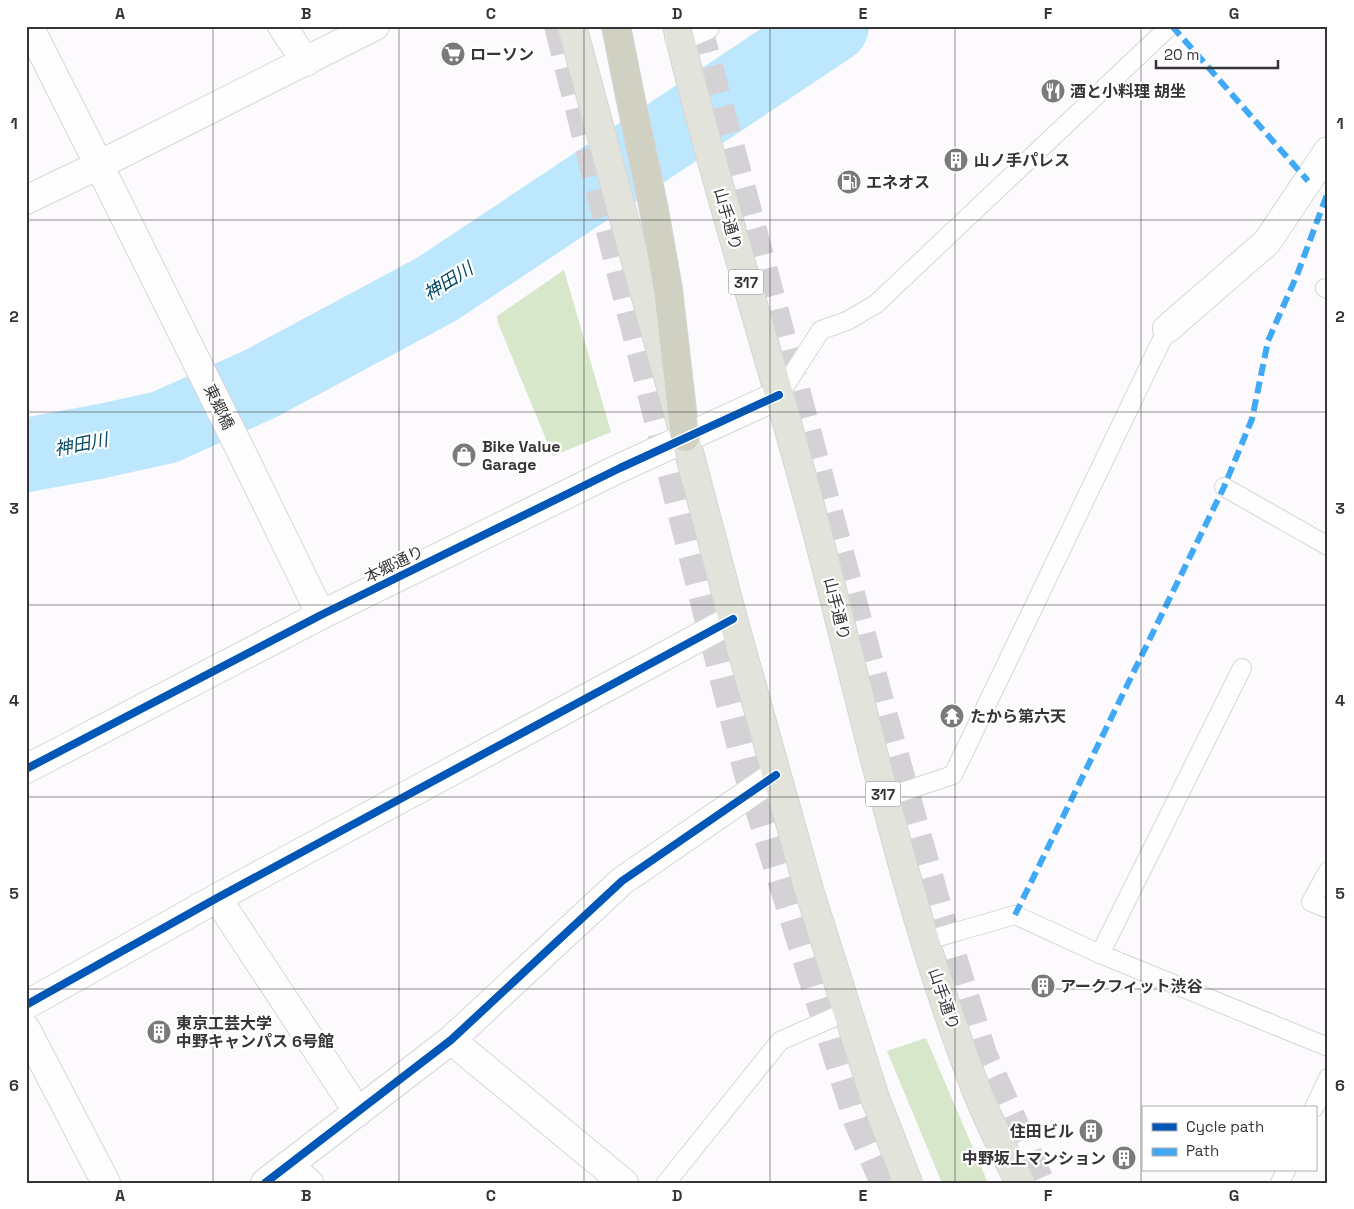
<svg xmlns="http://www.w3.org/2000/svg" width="1354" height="1209" font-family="'Space Grotesk','Noto Sans JP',sans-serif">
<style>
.green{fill:#d6e7ca}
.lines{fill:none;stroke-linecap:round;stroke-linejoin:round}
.river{stroke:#bde7fc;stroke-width:74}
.motorway-tunnel{stroke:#d5d2d6;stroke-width:28;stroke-dasharray:28 14;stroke-linecap:butt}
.service-casing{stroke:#d8d6d9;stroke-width:20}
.minor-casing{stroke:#d8d6d9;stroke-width:30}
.tertiary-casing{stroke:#d8d6d9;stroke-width:30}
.primary-casing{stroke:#d6d5d6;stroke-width:30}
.motorway-casing{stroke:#d6d5d6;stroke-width:30}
.service{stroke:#fffeff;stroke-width:18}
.minor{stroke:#fffeff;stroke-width:28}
.tertiary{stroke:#fffeff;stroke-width:28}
.primary{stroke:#e2e4db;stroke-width:28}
.motorway{stroke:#d0d1c3;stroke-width:28}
.motorway-bridge-casing{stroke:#d6d5d6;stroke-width:30;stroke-linecap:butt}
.motorway-bridge{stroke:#d0d1c3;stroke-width:28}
.quiet{stroke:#3fa9f5;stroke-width:6;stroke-dasharray:12 6;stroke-linecap:butt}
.cycleway-casing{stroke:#fff;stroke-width:11}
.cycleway{stroke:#0057b8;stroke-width:8}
.grid{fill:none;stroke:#373438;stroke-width:1;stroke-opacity:0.55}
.labels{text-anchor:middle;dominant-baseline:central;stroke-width:4.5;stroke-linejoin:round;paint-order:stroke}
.shield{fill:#fff;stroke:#737174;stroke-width:1}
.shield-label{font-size:15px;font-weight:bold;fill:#373438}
.poi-label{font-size:16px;font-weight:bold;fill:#373438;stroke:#fff;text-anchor:start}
.street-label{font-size:16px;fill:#373438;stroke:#fff}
.water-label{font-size:18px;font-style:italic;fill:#064b63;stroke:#fff}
.neatline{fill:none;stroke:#373438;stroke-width:2}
.grid-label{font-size:16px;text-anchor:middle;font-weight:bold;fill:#373438}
</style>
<rect width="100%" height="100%" fill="#fcfafd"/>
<g class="green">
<path d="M564,270L611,432L553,456L498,323L497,316Z"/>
<path d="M926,1038L988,1183H942L887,1051Z"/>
</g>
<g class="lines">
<path class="river" d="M26,455L102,441L165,427L260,384L437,289L832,26"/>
<g class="motorway-tunnel">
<path d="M558,26L747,771L857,1120L884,1183"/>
<path d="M698,26L885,720L940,915L983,1054L1041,1183"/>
</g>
<defs>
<g id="service">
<path d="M1325,288L1328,289"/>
<path d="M779,395L821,330L847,321L876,304L1170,26"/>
<path d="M1224,487L1328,546"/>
<path d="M884,798L953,775L1167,329"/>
<path d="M1328,871L1311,902L1328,909"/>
<path d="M924,941L1015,915L1100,954L1328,1047"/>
<path d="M1100,954L1242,668"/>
<path d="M1314,1108L1328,1078"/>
<path d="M666,1183L780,1041L848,1011"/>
<path d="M1280,1183L1286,1170"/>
</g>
<g id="minor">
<path d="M29,26L99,165L375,26"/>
<path d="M282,26L306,62"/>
<path d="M679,37L705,26"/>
<path d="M26,200L99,165L242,453L321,615"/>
<path d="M1167,329L1267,242L1328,151"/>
<path d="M217,898L358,1112"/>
<path d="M26,1005L217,898L733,619"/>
<path d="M26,1029L106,1183"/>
<path d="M451,1040L624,1183"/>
<path d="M288,1165L309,1183"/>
<path d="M265,1183L451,1040L622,881L776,775"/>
</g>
<path id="tertiary" d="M26,769L321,615L620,468L779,395"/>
<g id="primary">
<path d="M572,26L626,226L685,437L733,619L809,890L875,1098L908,1183"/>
<path d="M677,26C719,201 776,373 821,547C868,727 907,910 974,1084C986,1117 1004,1150 1020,1183"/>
</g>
<g id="motorway">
<path d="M616,26L630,96"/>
<path d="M654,210L668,289L685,437"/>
</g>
</defs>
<use href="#service" class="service-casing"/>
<use href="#minor" class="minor-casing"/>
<use href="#tertiary" class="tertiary-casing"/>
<use href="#primary" class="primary-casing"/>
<use href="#motorway" class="motorway-casing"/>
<use href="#service" class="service"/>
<use href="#minor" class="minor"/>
<use href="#tertiary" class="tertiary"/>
<use href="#primary" class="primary"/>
<use href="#motorway" class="motorway"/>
<defs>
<path id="motorway-bridge" d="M630,96L654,210"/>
</defs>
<use href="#motorway-bridge" class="motorway-bridge-casing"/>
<use href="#motorway-bridge" class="motorway-bridge"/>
<g class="quiet">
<path d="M1172,26L1308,181"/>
<path d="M1015,915L1224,487L1252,419L1268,341L1297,275L1328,192"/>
</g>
<defs>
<g id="cycleway">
<path d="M26,769L321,615L620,468L779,395"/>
<path d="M26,1005L217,898L733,619"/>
<path d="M265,1183L451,1040L622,881L776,775"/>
</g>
</defs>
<use href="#cycleway" class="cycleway-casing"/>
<use href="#cycleway" class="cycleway"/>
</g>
<path class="grid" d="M213,26V1183M399,26V1183M584,26V1183M770,26V1183M955,26V1183M1141,26V1183M26,220H1328M26,412H1328M26,605H1328M26,797H1328M26,989H1328"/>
<defs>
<symbol id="supermarket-disc" viewBox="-11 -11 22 22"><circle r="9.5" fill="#7c797d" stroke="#fff"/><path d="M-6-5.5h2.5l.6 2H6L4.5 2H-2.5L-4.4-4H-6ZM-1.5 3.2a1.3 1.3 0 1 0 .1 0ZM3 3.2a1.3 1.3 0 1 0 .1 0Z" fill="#fff"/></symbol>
<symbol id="restaurant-disc" viewBox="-11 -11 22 22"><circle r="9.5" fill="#7c797d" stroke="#fff"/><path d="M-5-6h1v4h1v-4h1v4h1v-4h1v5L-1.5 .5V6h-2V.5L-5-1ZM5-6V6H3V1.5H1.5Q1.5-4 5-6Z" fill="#fff"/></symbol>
<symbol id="building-disc" viewBox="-11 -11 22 22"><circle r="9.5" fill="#7c797d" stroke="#fff"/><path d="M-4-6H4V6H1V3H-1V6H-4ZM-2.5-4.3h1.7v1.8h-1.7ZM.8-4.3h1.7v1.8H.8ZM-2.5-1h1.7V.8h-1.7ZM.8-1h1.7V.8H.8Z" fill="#fff"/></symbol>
<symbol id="fuel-disc" viewBox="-11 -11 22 22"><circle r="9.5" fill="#7c797d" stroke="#fff"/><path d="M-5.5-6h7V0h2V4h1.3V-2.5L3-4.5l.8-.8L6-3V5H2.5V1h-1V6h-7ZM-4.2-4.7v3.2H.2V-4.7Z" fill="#fff"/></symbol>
<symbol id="shop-disc" viewBox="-11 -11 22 22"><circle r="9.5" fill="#7c797d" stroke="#fff"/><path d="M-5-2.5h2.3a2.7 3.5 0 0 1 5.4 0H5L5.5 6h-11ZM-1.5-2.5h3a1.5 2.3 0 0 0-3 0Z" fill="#fff"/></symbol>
<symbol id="temple-disc" viewBox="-11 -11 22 22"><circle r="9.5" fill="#7c797d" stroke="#fff"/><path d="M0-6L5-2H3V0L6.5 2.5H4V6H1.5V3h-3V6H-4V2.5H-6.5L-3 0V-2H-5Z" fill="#fff"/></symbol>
</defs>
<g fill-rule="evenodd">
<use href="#supermarket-disc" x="439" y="40" width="28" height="28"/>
<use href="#restaurant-disc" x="1039" y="77" width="28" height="28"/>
<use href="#building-disc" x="942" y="146" width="28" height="28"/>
<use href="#fuel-disc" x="835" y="168" width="28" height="28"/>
<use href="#shop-disc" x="450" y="441" width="28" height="28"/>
<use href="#temple-disc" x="938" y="702" width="28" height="28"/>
<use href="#building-disc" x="1029" y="972" width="28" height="28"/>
<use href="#building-disc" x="145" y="1018" width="28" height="28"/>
<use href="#building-disc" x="1077" y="1117" width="28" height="28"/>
<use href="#building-disc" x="1110" y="1144" width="28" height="28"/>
</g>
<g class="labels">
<g class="shield">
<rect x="728.5" y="269.5" width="35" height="25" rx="4"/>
<rect x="865.5" y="781.5" width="35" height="25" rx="4"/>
</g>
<g class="shield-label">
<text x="746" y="282">317</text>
<text x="883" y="794">317</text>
</g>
<g class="poi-label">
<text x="470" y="54">ローソン</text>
<text x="1070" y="91">酒と小料理 胡坐</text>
<text x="974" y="160">山ノ手パレス</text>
<text x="866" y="182">エネオス</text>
<text x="482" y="446">Bike Value<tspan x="482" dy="18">Garage</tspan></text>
<text x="970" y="716">たから第六天</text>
<text x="1060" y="986">アークフィット渋谷</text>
<text x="176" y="1023">東京工芸大学<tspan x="176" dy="18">中野キャンパス 6号館</tspan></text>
<text x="1074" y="1131" text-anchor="end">住田ビル</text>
<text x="1106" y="1158" text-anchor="end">中野坂上マンション</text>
</g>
<g class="street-label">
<text transform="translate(728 219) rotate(74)">山手通り</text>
<text transform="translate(219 407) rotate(64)">東郷橋</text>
<text transform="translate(394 564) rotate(-26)">本郷通り</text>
<text transform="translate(837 609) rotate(76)">山手通り</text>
<text transform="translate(944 999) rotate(71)">山手通り</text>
</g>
<g class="water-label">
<text transform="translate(448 281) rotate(-32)">神田川</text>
<text transform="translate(81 444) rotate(-11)">神田川</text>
</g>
</g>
<rect width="1354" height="1209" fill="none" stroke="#ffffff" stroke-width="55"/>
<rect x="1142" y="1106" width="175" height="65" fill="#ffffff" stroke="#afaeaf"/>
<rect x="1152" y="1123" width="25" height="8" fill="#0057b8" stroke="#afaeaf"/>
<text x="1186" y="1132" font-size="15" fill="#373438">Cycle path</text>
<rect x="1152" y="1148" width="25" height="8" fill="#3fa9f5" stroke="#afaeaf"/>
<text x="1186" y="1156" font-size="15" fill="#373438">Path</text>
<path d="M1156 60v8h122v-8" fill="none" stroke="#373438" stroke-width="2.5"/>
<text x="1164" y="60" font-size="15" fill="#373438" stroke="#ffffff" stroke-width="4" paint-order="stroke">20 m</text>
<rect x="28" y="28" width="1298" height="1154" class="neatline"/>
<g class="grid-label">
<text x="120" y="19">A</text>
<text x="306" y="19">B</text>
<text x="491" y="19">C</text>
<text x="677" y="19">D</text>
<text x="863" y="19">E</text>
<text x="1048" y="19">F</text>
<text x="1234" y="19">G</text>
<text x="14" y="129">1</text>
<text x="1340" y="129">1</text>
<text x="14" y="322">2</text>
<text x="1340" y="322">2</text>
<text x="14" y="514">3</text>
<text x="1340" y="514">3</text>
<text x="14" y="706">4</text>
<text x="1340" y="706">4</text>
<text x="14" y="899">5</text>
<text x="1340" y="899">5</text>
<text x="14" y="1091">6</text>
<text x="1340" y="1091">6</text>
<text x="120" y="1201">A</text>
<text x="306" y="1201">B</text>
<text x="491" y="1201">C</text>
<text x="677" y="1201">D</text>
<text x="863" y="1201">E</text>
<text x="1048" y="1201">F</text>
<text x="1234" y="1201">G</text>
</g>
</svg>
